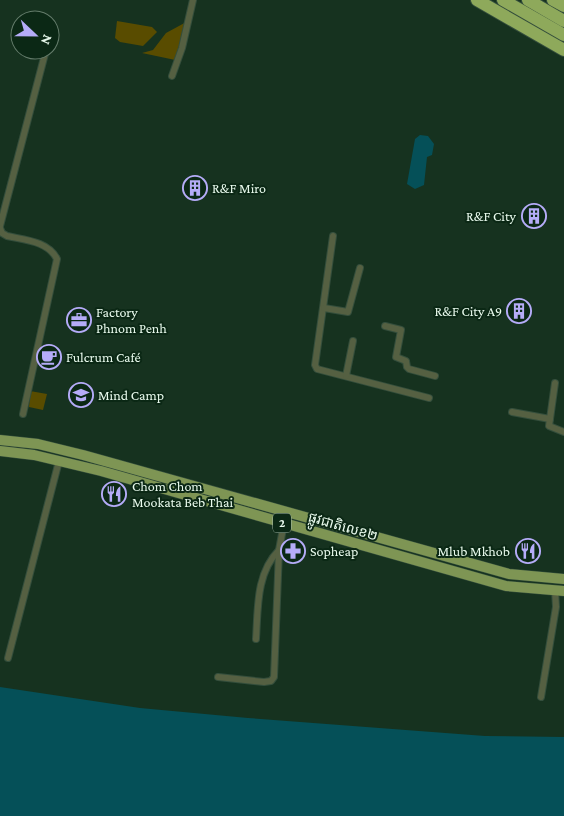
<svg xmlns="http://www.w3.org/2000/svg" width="564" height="816" font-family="'Crimson Pro','Noto Sans Khmer',serif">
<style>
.green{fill:#594c00}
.water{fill:#055058}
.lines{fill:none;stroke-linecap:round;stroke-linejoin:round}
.street-casing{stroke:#344e3c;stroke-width:8}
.primary-casing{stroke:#344e3c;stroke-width:11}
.highway-casing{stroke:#344e3c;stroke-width:14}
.street{stroke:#556042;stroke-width:6}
.primary{stroke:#7e9554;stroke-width:10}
.highway{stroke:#8ea95b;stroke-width:12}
.labels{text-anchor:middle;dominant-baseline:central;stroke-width:4;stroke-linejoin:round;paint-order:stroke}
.shield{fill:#0b2815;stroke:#a6bbac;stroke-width:1}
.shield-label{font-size:12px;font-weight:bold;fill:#e9faed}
.poi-label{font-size:14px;fill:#e9faed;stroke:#0b2815;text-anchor:start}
.street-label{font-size:14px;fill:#e9faed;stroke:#0b2815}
</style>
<rect width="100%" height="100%" fill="#16321f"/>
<g class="green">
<path d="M190,20L180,61L142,53L153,50L166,33Z"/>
<path d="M117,21L152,27L157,32L143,46L120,42L115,38Z"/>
<path d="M30,391L47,394L43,410L29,407Z"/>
</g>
<g class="water">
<path d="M420,135L428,136L434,144L432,155L427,157L424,185L415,189L407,184L415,139Z"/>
<path d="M0,687L140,708L248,718L485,736L564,737V816H0Z"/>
</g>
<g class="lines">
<defs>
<g id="street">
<path d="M50,36L52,28"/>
<path d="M172,76L182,48L193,0"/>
<path d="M0,226L46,50"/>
<path d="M0,228L2,233L7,236C25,240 48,241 57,259L23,414"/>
<path d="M333,236L315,365L317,369L429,398"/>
<path d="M324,308L348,312L360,268"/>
<path d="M385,326L401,330L396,357L406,361L407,367L409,369L435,376"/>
<path d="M346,376L353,341"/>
<path d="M555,383L549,426L564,432"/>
<path d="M512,412L550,419"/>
<path d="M256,639C258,608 256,573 279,550"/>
<path d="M8,658L59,461"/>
<path d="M218,677L264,682L271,681L274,677L279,550L284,523"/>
<path d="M541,697L556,607L555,590"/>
</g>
<g id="primary">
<path d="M0,440L38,444L83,455L509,574L564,579"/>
<path d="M0,451L34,455L101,471L506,586L564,591"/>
</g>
<g id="highway">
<path d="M477,0L564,50"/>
<path d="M503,0L564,35"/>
<path d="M528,0L564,21"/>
<path d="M553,0L564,6"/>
</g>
</defs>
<use href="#street" class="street-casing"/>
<use href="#primary" class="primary-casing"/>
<use href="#highway" class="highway-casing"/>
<use href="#street" class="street"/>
<use href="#primary" class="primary"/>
<use href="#highway" class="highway"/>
</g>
<defs>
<symbol id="building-ring" viewBox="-11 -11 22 22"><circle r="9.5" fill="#0b2815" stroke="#b5acf8" stroke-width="1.5"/><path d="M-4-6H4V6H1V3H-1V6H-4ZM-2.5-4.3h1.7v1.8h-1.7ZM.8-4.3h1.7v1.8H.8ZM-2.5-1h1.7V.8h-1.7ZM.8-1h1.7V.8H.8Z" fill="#b5acf8"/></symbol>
<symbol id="office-ring" viewBox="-11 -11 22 22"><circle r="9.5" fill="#0b2815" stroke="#b5acf8" stroke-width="1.5"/><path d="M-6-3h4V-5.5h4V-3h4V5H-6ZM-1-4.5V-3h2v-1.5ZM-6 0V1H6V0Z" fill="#b5acf8"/></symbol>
<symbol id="cafe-ring" viewBox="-11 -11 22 22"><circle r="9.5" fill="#0b2815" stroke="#b5acf8" stroke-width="1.5"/><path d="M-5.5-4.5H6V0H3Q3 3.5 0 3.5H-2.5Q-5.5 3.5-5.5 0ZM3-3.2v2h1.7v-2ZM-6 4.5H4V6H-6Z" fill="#b5acf8"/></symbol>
<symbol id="university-ring" viewBox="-11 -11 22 22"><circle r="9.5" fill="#0b2815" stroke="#b5acf8" stroke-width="1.5"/><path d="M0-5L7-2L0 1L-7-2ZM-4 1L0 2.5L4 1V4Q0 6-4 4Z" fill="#b5acf8"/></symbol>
<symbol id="restaurant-ring" viewBox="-11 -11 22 22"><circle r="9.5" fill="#0b2815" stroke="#b5acf8" stroke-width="1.5"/><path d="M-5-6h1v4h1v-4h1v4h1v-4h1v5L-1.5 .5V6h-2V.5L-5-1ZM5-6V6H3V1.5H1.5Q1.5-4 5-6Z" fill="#b5acf8"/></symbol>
<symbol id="pharmacy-ring" viewBox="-11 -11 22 22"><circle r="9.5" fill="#0b2815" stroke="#b5acf8" stroke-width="1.5"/><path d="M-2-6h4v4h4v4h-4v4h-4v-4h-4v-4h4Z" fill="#b5acf8"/></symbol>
</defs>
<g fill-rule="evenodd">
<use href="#building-ring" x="181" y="174" width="28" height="28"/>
<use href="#building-ring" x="520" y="202" width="28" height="28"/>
<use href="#building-ring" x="505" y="297" width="28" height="28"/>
<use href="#office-ring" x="65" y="306" width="28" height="28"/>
<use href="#cafe-ring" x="35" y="343" width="28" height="28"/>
<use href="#university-ring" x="67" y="381" width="28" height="28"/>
<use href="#restaurant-ring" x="100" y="480" width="28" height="28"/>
<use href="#pharmacy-ring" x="279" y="537" width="28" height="28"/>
<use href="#restaurant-ring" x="514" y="537" width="28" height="28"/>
</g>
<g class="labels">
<rect class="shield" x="273" y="513.5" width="18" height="19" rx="4"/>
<g class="shield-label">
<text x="282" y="523">2</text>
</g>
<g class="poi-label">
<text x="212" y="188">R&amp;F Miro</text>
<text x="516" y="216" text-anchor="end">R&amp;F City</text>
<text x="502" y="311" text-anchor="end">R&amp;F City A9</text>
<text x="96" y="312">Factory<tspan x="96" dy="16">Phnom Penh</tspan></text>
<text x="66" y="357">Fulcrum Café</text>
<text x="98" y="395">Mind Camp</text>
<text x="132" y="486">Chom Chom<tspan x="132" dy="16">Mookata Beb Thai</tspan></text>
<text x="310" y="551">Sopheap</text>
<text x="510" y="551" text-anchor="end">Mlub Mkhob</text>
</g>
<g class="street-label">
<text transform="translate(343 526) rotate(16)">ផ្លូវជាតិលេខ២</text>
</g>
</g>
<g transform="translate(35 35) rotate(112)"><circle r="24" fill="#0b2815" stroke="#647c6b"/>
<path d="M0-4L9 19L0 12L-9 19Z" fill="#b5acf8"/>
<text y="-8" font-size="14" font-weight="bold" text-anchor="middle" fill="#e9faed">N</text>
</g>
</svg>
